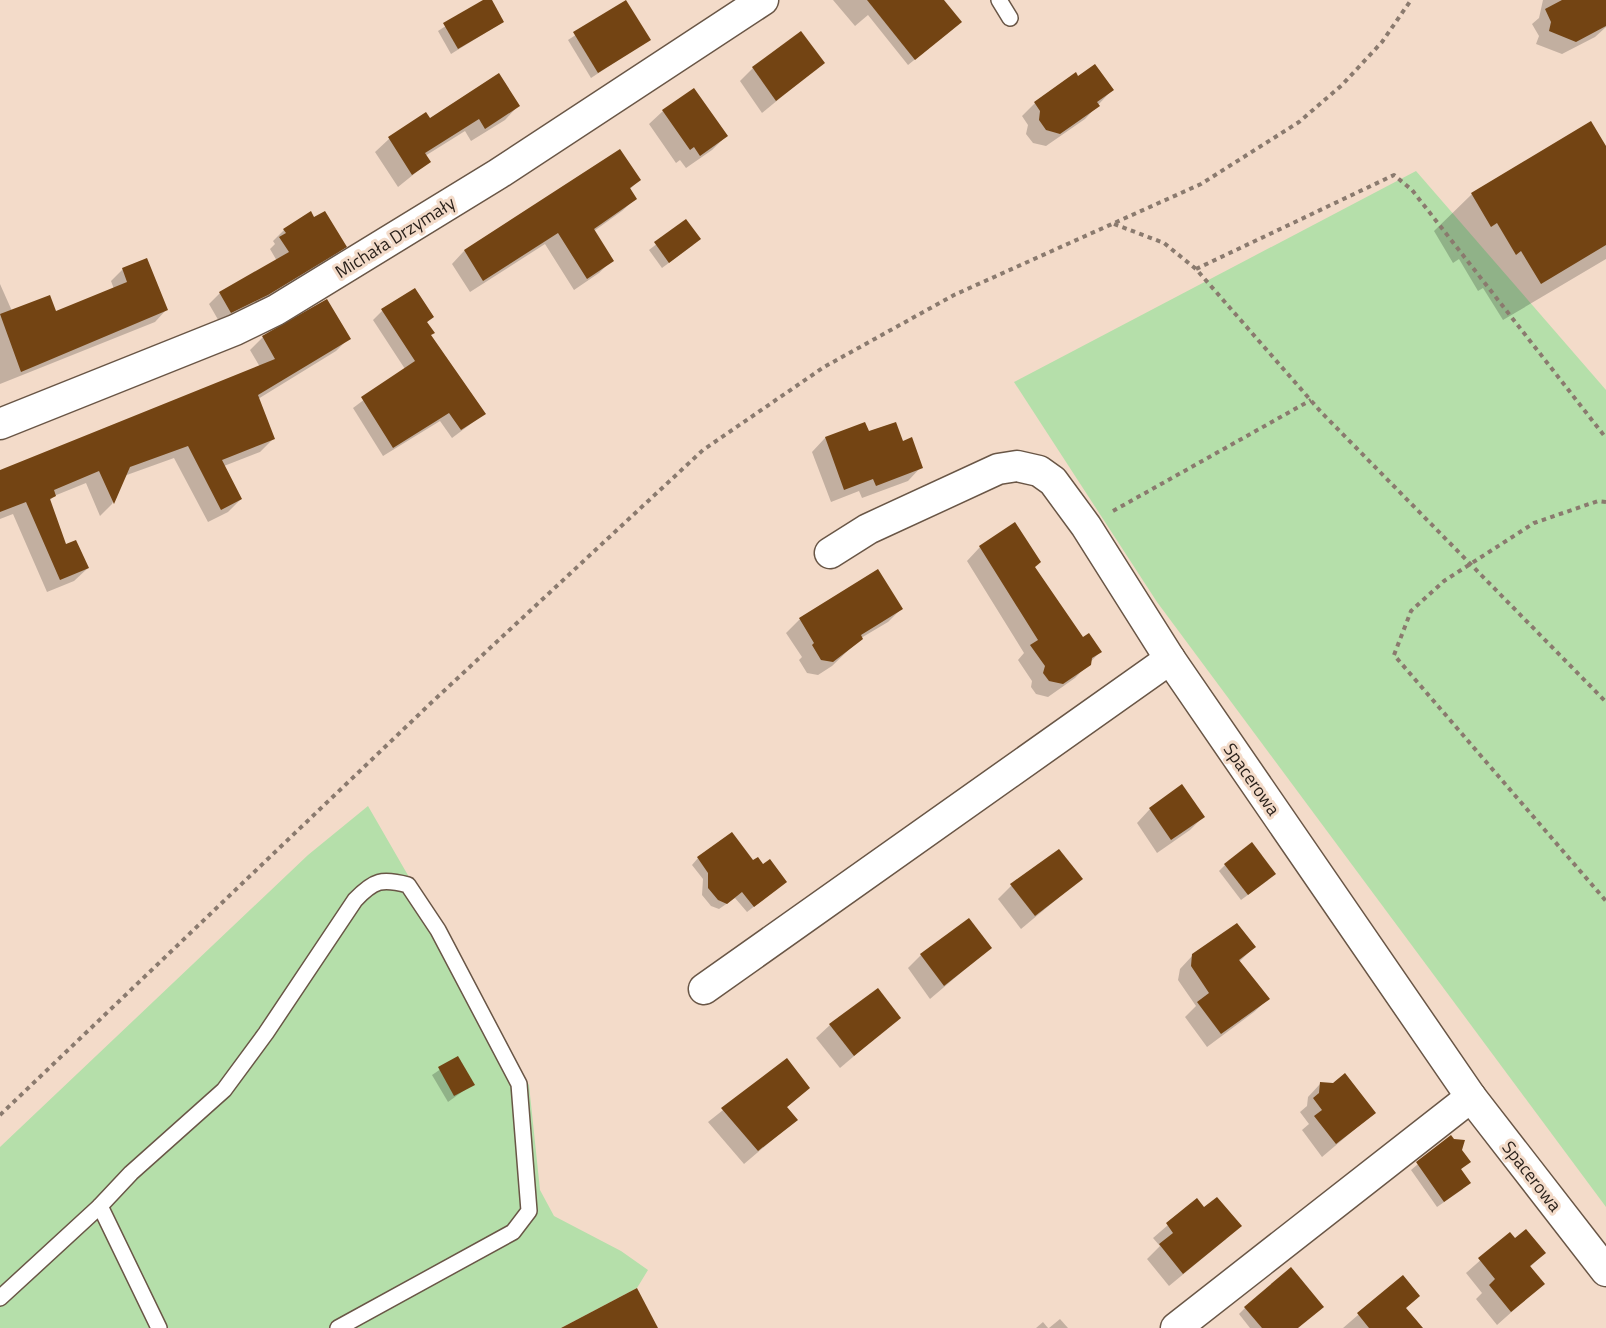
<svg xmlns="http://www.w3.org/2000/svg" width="1606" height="1328" font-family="'Titillium Web',sans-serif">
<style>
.green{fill:#b5dfaa}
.shadow{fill:#0003}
.building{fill:#734413}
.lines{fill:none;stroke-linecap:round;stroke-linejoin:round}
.lane-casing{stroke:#695646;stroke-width:18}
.street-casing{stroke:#695646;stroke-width:33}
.path{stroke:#8a7a6e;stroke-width:4;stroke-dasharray:4.5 4.5;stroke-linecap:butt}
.lane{stroke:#fff;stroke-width:15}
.street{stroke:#fff;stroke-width:30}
.labels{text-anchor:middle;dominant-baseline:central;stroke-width:6;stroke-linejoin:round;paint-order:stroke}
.street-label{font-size:18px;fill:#281f19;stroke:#f3dbc9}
</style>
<rect width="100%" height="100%" fill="#f3dbc9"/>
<g class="green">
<path d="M1416,171L1606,390V1207L1157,602L1014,382Z"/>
<path d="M368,806L529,1085L540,1190L554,1216L621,1251L648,1270L637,1288L561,1328H0V1147L308,855Z"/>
</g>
<g class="shadow">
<path d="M486,0H490L503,22L451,54L438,31Z"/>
<path d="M833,0H942L954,28L908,65L868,15L855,26Z"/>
<path d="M1543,0H1606V27L1595,37L1562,54L1536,44L1539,36L1532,24L1539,18Z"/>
<path d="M626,2L649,40L591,78L568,40Z"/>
<path d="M823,63L762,113L740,81L753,68Z"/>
<path d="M1078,78L1112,90L1085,119L1046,146L1033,143L1026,134L1028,125L1022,116L1035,103Z"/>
<path d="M518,106L505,120L471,141L465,131L425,156L429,162L398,187L375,152L389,139L426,114L430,120Z"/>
<path d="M663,111L726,136L712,150L686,168L680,160L676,163L649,124Z"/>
<path d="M1606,149V259L1503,320L1483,288L1478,291L1459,259L1453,263L1434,231L1472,194Z"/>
<path d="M619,151L639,180L629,190L635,199L622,211L594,231L612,260L599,273L574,290L545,244L470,292L452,264L464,251Z"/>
<path d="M313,219L345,246L334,257L255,305L220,323L209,304L220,293L277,261L270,249L275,244L273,241L284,230Z"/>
<path d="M686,221L693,245L662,268L649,250Z"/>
<path d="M123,269L166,310L155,322L0,384V284L12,311L55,313L114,289L111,281Z"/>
<path d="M415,290L432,317L426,323L430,336L484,414L452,438L440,421L383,456L353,408L405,369L373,320L382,311Z"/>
<path d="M327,301L349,338L336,351L258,399L273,439L260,452L224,466L241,499L228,512L208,522L174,458L124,476L112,504L100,516L86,483L54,496L49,501L65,546L88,568L74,581L47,592L13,514L0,519V472L260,367L250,350L263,337Z"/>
<path d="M864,424L868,433L902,442L921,467L908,481L862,498L859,491L831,502L812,452L825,438Z"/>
<path d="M980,547L1033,568L1083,639L1100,652L1075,678L1048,697L1036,694L1031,687L1032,681L1018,660L1024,653L967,561Z"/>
<path d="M878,571L901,609L888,622L861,638L832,666L818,675L807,673L799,660L802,657L786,633L799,620Z"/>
<path d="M1150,809L1203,817L1190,830L1157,853L1137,823Z"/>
<path d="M698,858L753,862L778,888L747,912L735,898L719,909L711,906L702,895L703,879L692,865Z"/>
<path d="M1225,865L1268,880L1241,900L1219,871Z"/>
<path d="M1081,879L1021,929L998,899L1011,886Z"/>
<path d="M1254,947L1239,962L1268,999L1254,1012L1207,1047L1185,1017L1196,1006L1178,980L1180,969L1193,955Z"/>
<path d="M990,948L930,999L908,968L921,955Z"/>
<path d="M878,990L899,1018L840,1068L816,1038L830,1025Z"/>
<path d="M457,1058L473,1084L448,1102L432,1075Z"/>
<path d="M786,1060L808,1088L786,1108L796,1120L744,1164L708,1122Z"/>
<path d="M1321,1083L1374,1113L1322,1157L1302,1130L1309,1124L1300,1112L1307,1106L1308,1097Z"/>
<path d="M1450,1137L1469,1162L1460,1170L1463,1189L1437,1207L1411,1170Z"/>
<path d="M1197,1200L1226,1239L1169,1286L1147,1259L1160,1246L1153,1238Z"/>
<path d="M1510,1234L1515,1241L1544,1253L1529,1268L1543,1284L1497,1325L1476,1299L1482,1293L1466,1273Z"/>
<path d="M1402,1277L1404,1309L1421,1328H1343Z"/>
<path d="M1245,1308L1296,1328H1250L1239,1314Z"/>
<path d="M1060,1319L1068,1328H1049Z"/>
<path d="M1043,1322L1048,1328H1036Z"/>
</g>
<g class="building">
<path d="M483,0H492L504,22L458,49L443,23Z"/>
<path d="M626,0L651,40L598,73L573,32Z"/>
<path d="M867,0H944L962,22L915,60Z"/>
<path d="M1562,0H1606V26L1576,42L1549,31L1551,22L1545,9Z"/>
<path d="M801,31L825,63L776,101L752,67Z"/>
<path d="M1095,64L1114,90L1097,102L1100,106L1060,134L1046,130L1039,120L1040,111L1034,102L1076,72L1078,76Z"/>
<path d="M499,73L520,106L485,129L479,119L425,153L431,162L412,175L388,137L426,112L430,118Z"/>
<path d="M694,88L728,136L700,156L694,147L690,150L662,110Z"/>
<path d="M1591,121L1606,146V245L1541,284L1521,251L1516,255L1497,223L1491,227L1471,193Z"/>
<path d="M620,149L641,180L630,188L637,199L594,229L614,261L587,279L558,233L483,281L464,250Z"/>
<path d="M311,211L314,217L325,211L347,247L268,295L231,313L219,292L289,252L279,237L286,233L283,229Z"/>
<path d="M686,219L701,239L669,263L654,242Z"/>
<path d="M147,258L168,310L21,372L0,314L50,295L56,311L127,282L122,268Z"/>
<path d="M415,288L434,317L427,322L435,333L431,335L486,414L461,430L449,413L393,448L361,397L415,361L381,309Z"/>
<path d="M327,299L351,339L258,395L275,439L222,460L242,499L221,510L188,446L130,467L114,504L99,471L54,490L56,496L50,499L66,544L76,540L89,568L60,580L26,502L0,512V470L275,359L262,336Z"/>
<path d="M865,422L869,431L896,422L903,441L912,437L923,468L876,486L873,479L844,490L825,437Z"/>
<path d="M1015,522L1041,562L1035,567L1083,637L1089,633L1102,652L1092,658L1091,665L1063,684L1049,681L1043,673L1045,666L1030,645L1038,640L979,546Z"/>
<path d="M878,569L903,609L861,635L863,639L833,662L821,660L812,645L814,643L799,618Z"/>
<path d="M1182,784L1205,817L1171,840L1149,808Z"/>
<path d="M732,832L753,860L758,857L763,864L770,859L787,882L754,907L742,892L727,904L718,900L708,888V873L697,857Z"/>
<path d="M1252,842L1276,874L1248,895L1224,864Z"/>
<path d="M1059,849L1083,879L1035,916L1010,884Z"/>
<path d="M969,918L992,948L944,986L920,954Z"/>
<path d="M1237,923L1256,947L1239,960L1270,999L1221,1034L1197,1002L1209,993L1191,966L1192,954Z"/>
<path d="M878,988L901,1018L854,1056L829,1024Z"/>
<path d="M458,1056L475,1085L454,1096L438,1067Z"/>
<path d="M787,1058L810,1088L787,1107L798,1120L758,1151L721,1108Z"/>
<path d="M1345,1073L1376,1113L1336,1144L1314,1116L1322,1110L1313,1098L1319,1093L1320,1082L1333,1083Z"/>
<path d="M1451,1135L1454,1139L1465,1140L1462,1150L1471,1162L1461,1169L1471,1183L1444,1202L1416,1162Z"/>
<path d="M1217,1197L1242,1226L1183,1274L1159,1244L1173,1233L1166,1223L1197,1198L1204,1207Z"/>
<path d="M1526,1229L1546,1253L1530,1266L1545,1284L1511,1312L1489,1285L1495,1279L1478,1258L1510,1232L1515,1238Z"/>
<path d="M1291,1267L1324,1307L1298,1328H1262L1244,1307Z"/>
<path d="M1403,1275L1420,1296L1406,1308L1423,1328H1369L1357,1313Z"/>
<path d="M637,1288L658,1328H561Z"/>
</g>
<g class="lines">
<defs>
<g id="lane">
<path d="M999,0L1010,18"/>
<path d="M0,1298L100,1206"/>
<path d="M159,1328L100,1206L131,1173L224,1090L266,1033L355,900C374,880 382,878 408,885L438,930L519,1084L529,1211L513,1232L338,1328"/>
</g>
<g id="street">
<path d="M0,424L235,330L276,310L498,174L763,0"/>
<path d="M830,553L868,529L998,469L1017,466L1039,471L1053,481L1086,526L1170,659L1471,1097L1606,1271"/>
<path d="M704,989L1170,659"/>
<path d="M1176,1328L1471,1097"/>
</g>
</defs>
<use href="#lane" class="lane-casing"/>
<use href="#street" class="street-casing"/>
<g class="path">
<path d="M1114,224L1164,243L1196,269L1321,412L1606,702"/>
<path d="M1196,269L1394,175L1412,190L1606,438"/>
<path d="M1606,502L1598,501L1534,523L1444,581L1411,611L1394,655L1606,901"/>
<path d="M1113,511L1311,400"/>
<path d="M0,1115L432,702L703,450L824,367L954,295L1201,184L1299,122L1342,85L1382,42L1411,0"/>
</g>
<use href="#lane" class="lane"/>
<use href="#street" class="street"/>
</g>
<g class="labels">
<g class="street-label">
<text transform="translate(395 237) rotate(-32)">Michała Drzymały</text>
<text transform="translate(1252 779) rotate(55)">Spacerowa</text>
<text transform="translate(1532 1176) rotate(52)">Spacerowa</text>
</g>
</g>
</svg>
